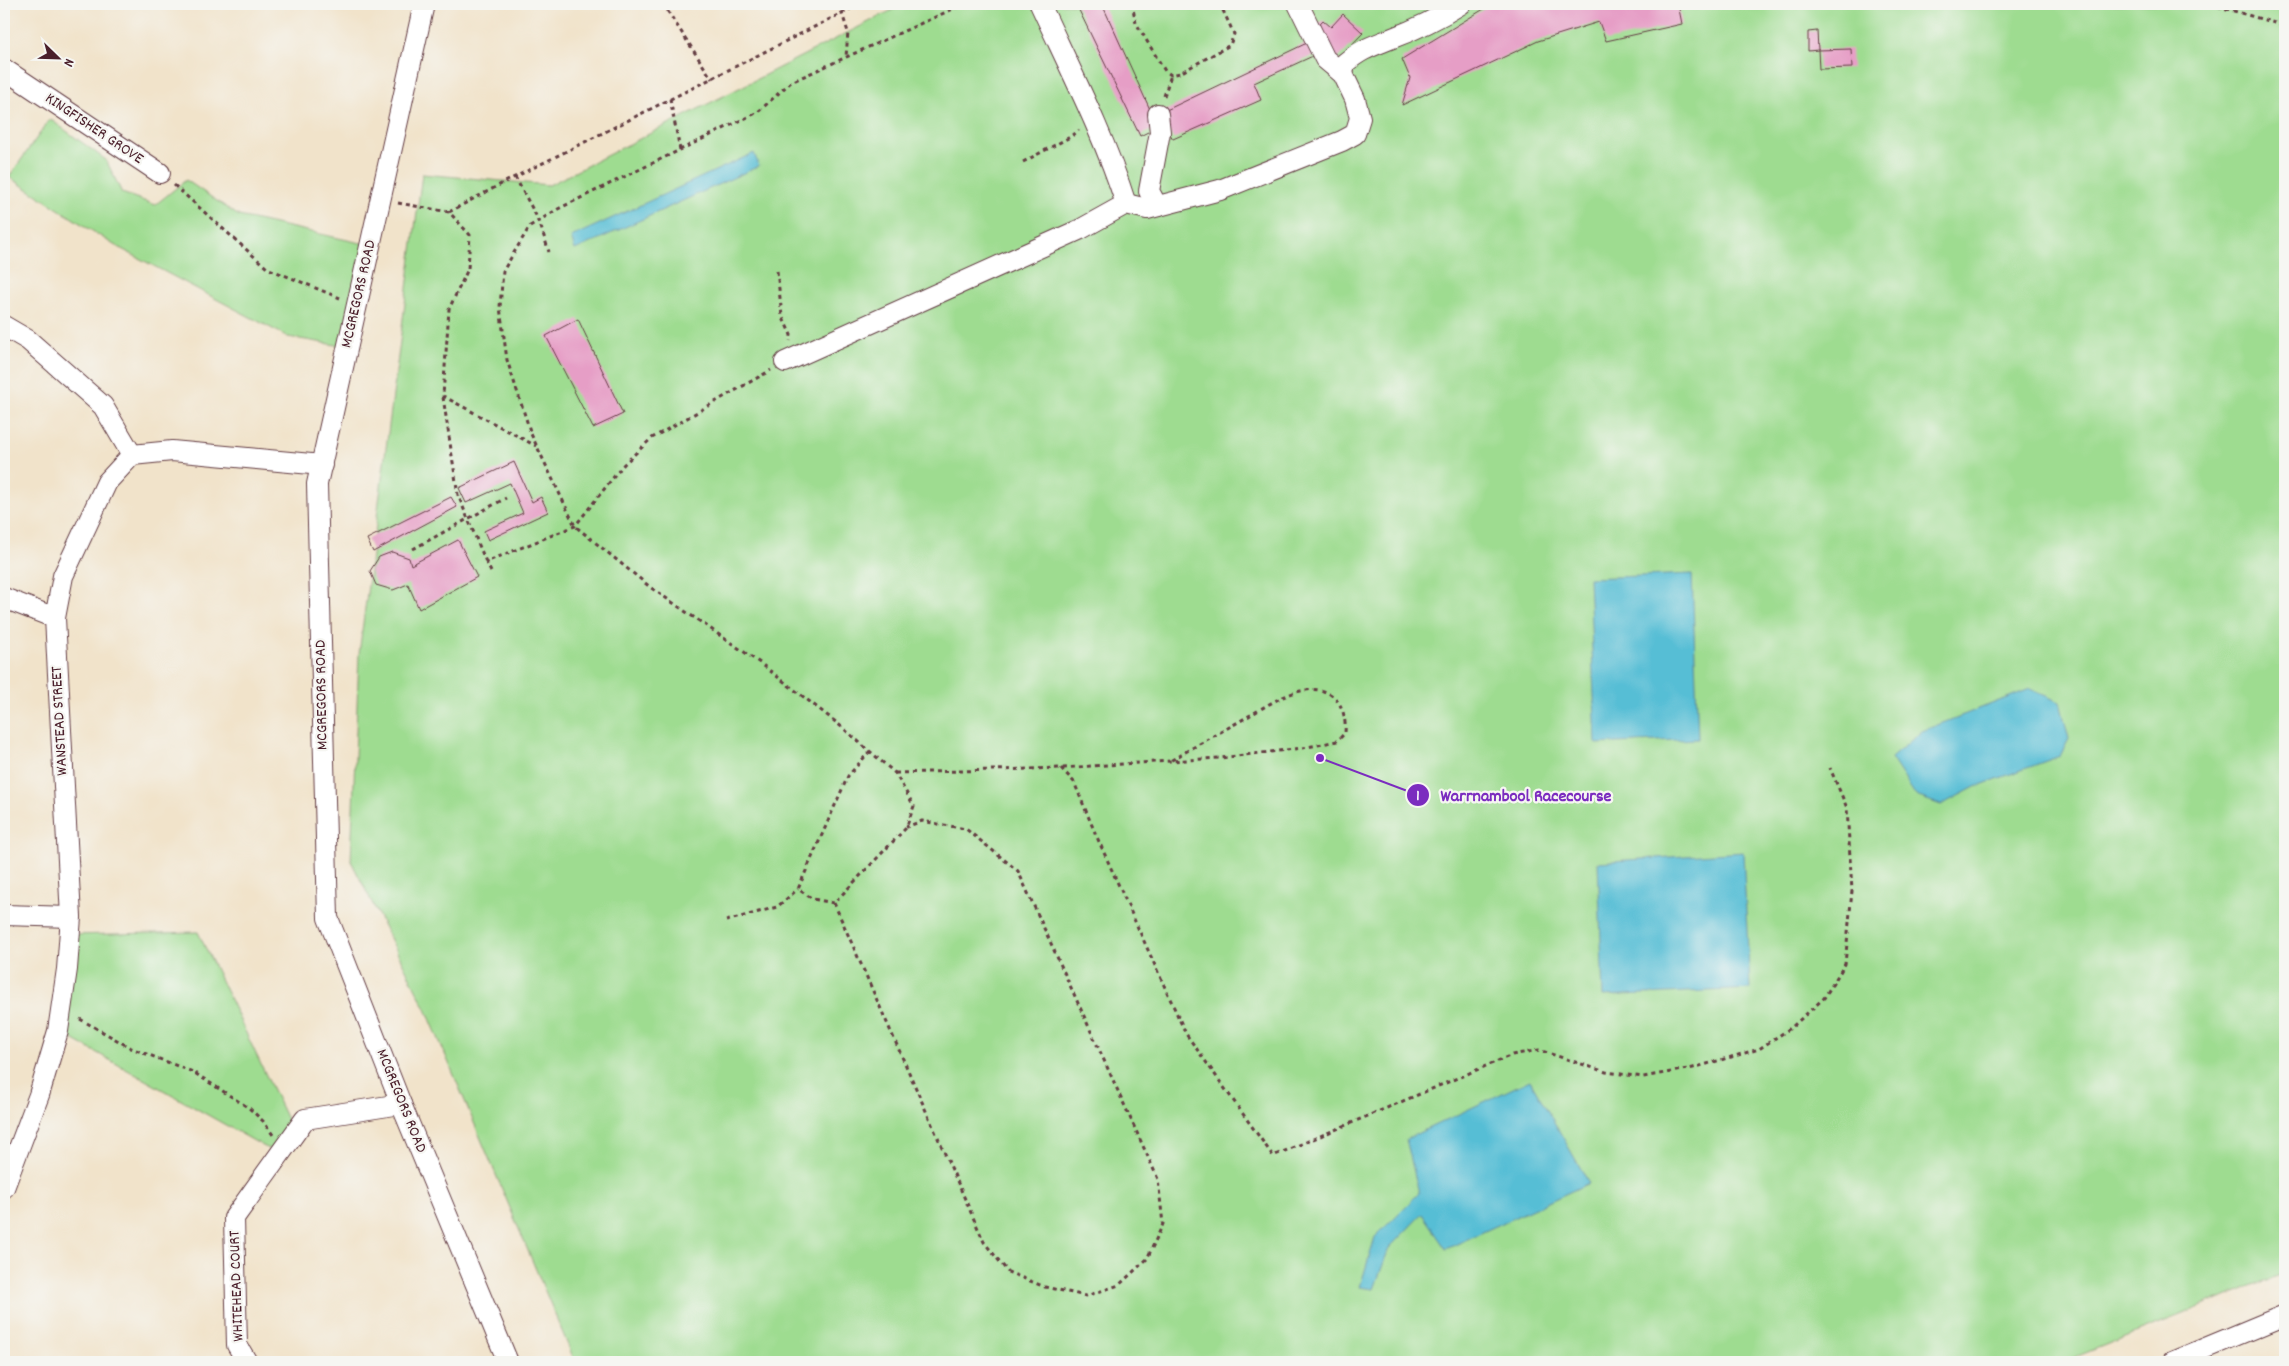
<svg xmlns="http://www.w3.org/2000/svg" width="2289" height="1366" font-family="Dekko,sans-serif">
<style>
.green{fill:#9edc90;stroke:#747e5e}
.water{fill:#57bed5;stroke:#506e80}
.building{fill:#e69ec6}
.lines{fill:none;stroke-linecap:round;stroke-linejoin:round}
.minor-casing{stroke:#633c43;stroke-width:22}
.path{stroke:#633c43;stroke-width:3;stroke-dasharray:4 4;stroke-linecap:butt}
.minor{stroke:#fff;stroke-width:20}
.labels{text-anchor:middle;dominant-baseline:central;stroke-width:4.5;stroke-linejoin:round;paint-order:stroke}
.street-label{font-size:16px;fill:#4a1f2b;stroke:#f6f6f2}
.leader{fill:none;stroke:#7b2cbf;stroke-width:2}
.callout-dot{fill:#7b2cbf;stroke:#f6f6f2;stroke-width:2}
.mark-label{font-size:15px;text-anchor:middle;font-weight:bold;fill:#fff}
.callout-label{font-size:18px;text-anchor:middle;font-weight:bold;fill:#7b2cbf;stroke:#f6f6f2;stroke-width:4.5;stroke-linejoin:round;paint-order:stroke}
</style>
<rect width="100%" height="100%" fill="#f6f6f2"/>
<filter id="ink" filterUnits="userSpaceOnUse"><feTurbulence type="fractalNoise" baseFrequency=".02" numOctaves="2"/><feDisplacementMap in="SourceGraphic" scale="10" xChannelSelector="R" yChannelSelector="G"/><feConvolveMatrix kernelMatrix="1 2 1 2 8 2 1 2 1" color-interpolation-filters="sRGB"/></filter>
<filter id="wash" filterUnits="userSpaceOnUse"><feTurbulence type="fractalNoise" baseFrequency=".0096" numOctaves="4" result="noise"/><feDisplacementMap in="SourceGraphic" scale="20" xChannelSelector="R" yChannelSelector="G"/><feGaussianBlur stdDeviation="1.12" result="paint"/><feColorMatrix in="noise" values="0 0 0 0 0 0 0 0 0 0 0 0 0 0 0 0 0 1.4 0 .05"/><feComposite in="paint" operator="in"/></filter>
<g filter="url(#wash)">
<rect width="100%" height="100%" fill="#f1e3ca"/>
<g class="green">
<path d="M904,4H2285V1273L2063,1362H575L426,1009L351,861L359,654L422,174L549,185Z"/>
<path d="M50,119L106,160L122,193L155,205L186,180L239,216L370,245L348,347L288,337L114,245L9,177Z"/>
<path d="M198,932L294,1134L279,1155L58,1031L70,935Z"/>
</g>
<g class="water">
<path d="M754,153L759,166L575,250L571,237Z"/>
<path d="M1692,574L1698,739L1596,744L1589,578Z"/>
<path d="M2030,689L2060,702L2069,739L2060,756L1975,787L1941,805L1916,796L1891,758L1922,731Z"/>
<path d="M1743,852L1750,989L1603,996L1598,862Z"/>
<path d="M1530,1080L1589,1183L1446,1249L1422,1214L1389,1248L1374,1289L1360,1287L1375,1237L1419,1193L1406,1139Z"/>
</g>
<g id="blocks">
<g class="building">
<path d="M1076,4H1102L1158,127L1140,136Z"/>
<path d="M1492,4H1678L1682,24L1606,41L1599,22L1538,41L1402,105L1410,78L1402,59Z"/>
<path d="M1343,14L1363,33L1338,59L1311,33L1323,20L1331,27Z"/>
<path d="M1817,31L1818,50L1808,51V32Z"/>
<path d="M1309,42L1315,55L1254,83L1261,100L1173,139L1158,114Z"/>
<path d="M1851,49L1852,68L1819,69L1818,50Z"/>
<path d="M578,319L623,414L593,428L546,336Z"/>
<path d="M514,462L532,502L541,497L548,512L488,540L484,531L523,513L510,483L466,503L459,488Z"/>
<path d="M451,497L457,507L373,552L367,539Z"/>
<path d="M458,540L477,577L419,609L408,584L393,590L376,585L370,571L379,557L392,552L409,558L411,565Z"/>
</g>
</g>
</g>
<g filter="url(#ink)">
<use href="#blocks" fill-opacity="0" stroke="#633c43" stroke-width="1"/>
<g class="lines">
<defs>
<g id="minor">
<path d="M424,4L317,484L328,918L401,1104L508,1362"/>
<path d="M1040,4C1070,69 1104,135 1126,204"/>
<path d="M4,69L160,173"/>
<path d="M1343,74L1345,63C1362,49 1370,47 1390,39C1414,30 1439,18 1461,4"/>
<path d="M1157,206L1149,191L1160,132L1158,114"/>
<path d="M4,326L28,340L103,406L132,455"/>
<path d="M785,362L1081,229L1126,204L1147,209L1220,190L1342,141L1355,134L1360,118L1355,99L1343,74L1325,59L1298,4"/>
<path d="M4,598L55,618"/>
<path d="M4,915L71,917"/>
<path d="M4,1188L39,1095L58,1031L67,969L71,917L55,618L63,576L107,482L132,455L172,451L322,465"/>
<path d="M247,1362L237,1345L234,1218L305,1119L401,1104"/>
<path d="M2172,1362L2285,1315"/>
</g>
</defs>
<use href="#minor" class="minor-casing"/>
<g class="path">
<path d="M663,4L712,79"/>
<path d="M839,4L848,32L846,57"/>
<path d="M1136,4L1133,9L1136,23L1165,71L1171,75L1180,73L1230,45L1234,34L1220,4"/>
<path d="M2210,4L2285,26"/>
<path d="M1959,5V4"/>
<path d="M1164,96L1171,75"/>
<path d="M670,99L680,150"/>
<path d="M1023,162L1072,136L1079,130"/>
<path d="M515,177L539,221L549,252"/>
<path d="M174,185L267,268L340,298"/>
<path d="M398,203L449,212L470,235L468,269L449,309L443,396L536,446"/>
<path d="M449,212L505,182L860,4"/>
<path d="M777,271L782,316L791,335L790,341"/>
<path d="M443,397L458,495L486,562"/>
<path d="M413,549L506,498"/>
<path d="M491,572L486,562L575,526L624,464L652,438L771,370"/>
<path d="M870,751L848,776L798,889L813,899L834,903L906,828L914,806L895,773L837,723L760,663L650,587L575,526L531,434L507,360L500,307L503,271L530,226L558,209L758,112L791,82L964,4"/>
<path d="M1061,768L1074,782L1096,835L1186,1034L1273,1156L1512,1055L1539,1050L1606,1072L1643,1077L1693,1068L1759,1049L1792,1027L1824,998L1845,964L1852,891L1847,808L1830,768"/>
<path d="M895,773L1061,768L1220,758L1303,748L1337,741L1345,733C1347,708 1335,686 1306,690C1284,693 1265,707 1247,717C1221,732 1195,746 1170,761"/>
<path d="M834,903L984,1242L1008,1272L1045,1287L1086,1296L1119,1285L1147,1259L1163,1224L1158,1179L1018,871L966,829L922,821L906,827"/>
<path d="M726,921L777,907L798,889"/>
<path d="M80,1019L131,1048L193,1072L249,1108L263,1121L273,1135"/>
</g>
<use href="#minor" class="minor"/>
</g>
</g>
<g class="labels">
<g class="street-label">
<text transform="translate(94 129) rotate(34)">KINGFISHER GROVE</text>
<text transform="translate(359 294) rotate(-77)">MCGREGORS ROAD</text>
<text transform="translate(322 695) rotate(-91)">MCGREGORS ROAD</text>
<text transform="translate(60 721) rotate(-93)">WANSTEAD STREET</text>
<text transform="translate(401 1101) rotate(68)">MCGREGORS ROAD</text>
<text transform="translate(237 1286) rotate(-92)">WHITEHEAD COURT</text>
</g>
</g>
<path class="leader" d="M1320 758L1418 795"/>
<g class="callout-dot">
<circle cx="1320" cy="758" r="5"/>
<circle cx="1418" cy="795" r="12"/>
</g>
<g class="mark-label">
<text x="1418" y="800">1</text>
</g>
<g class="callout-label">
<text x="1526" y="801">Warrnambool Racecourse</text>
</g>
<rect width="2289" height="1366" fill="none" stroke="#f6f6f2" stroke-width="20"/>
<g transform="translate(58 58) rotate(113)" stroke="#f6f6f2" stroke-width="4" paint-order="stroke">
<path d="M0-4L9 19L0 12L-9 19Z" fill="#4a1f2b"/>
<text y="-8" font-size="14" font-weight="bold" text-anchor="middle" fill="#4a1f2b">N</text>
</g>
</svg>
